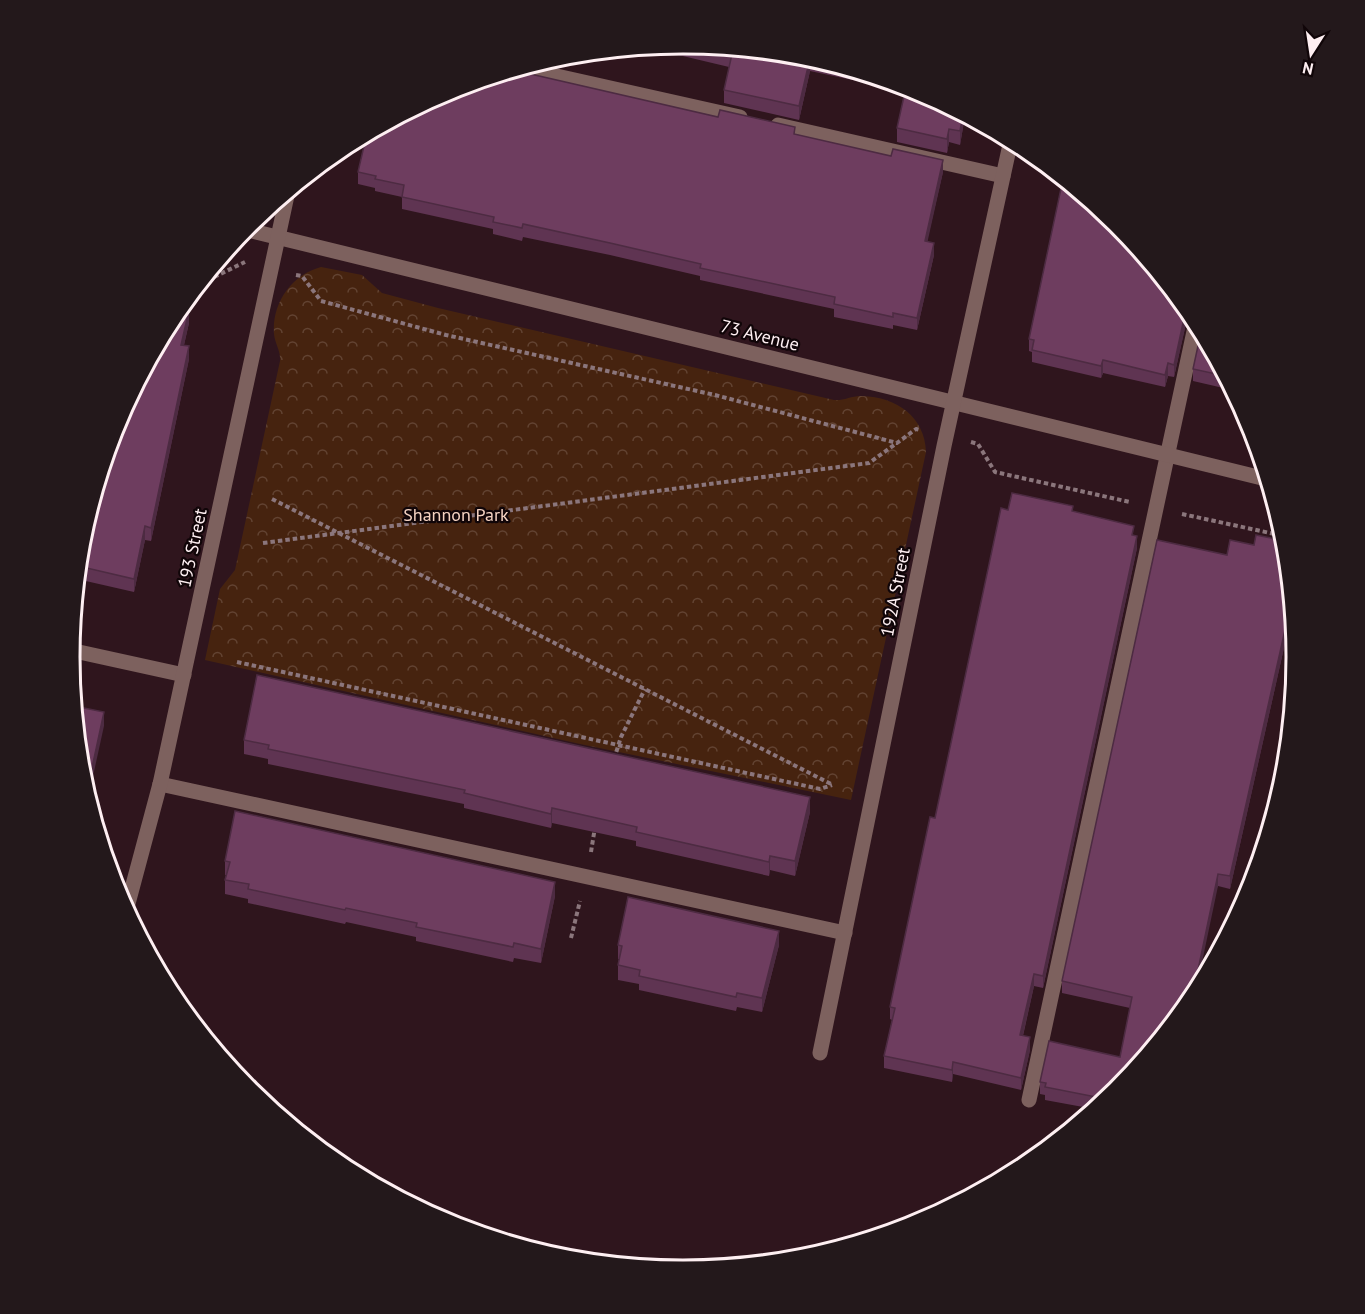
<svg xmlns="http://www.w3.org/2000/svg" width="1365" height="1314" font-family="'PT Sans',sans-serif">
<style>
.forest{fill:url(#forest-crowns)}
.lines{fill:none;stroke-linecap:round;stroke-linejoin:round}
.path{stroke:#8b767c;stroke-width:4;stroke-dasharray:4.5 3;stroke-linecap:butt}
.service{stroke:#7d615e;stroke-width:15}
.minor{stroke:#7d615e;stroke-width:15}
.wall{fill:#5f3452}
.shaded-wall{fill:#4d2b42}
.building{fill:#6e3d5f;stroke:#4d2b42;stroke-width:1.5}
.labels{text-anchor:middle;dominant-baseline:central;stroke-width:4.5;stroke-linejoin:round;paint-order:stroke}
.street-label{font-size:18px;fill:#feeff2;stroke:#100508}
.park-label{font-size:18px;fill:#f4d2c1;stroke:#100508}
.rim{fill:none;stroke:#feeff2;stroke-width:3}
</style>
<defs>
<pattern id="forest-crowns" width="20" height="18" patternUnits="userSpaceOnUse" patternTransform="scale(1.5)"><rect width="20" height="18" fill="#46230f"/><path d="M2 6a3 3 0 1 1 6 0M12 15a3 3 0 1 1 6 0" fill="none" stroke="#624332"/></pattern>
</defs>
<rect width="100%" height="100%" fill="#2f151d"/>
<path class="forest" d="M321,267L362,275L382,293L438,308L834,400C844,401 853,395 862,396C897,397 925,417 926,452L851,800L580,744L205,660L220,589L235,570L280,361C281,351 275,344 274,334C272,303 291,275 321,267Z"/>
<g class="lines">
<g class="path">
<path d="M208,273L214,277L245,262"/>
<path d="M296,275L302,276L321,301L446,335L715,395L897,443L916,429L920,430"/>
<path d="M971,442L978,444L995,472L1130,502"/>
<path d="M272,499L833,785"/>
<path d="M1182,514L1284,536"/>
<path d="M263,543L869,463L897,443"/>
<path d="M237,662L820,789L832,785"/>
<path d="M614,759L621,737L645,689"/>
<path d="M591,852L595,827"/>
<path d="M571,938L580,901"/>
</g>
<g class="service">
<path d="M521,68L740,117"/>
<path d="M778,125L1003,176"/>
<path d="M160,784L845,933"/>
<path d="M1029,1100L1196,322"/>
</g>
<g class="minor">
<path d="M244,229L1266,479"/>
<path d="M70,650L184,675"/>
<path d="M126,911L160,784L288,191"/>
<path d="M820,1053L944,446L1011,140"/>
</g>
</g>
<g class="wall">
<path d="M683,44L803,55L918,90L965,116L960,145L949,142L947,153L897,142V128L905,91L810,71L799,120L724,103V90L729,67L645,47Z"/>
<path d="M795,134L943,172L927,241L934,255L917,330L893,325V329L834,317V309L700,280V276L610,255L523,237L522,241L493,234V229L402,209V197L375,191V188L358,184V172Z"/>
<path d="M1117,223L1191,314L1187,319L1174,377L1168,376L1165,387L1103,373L1101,378L1032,362V352L1029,351V339Z"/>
<path d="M190,295L189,310V323L184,345L189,359L151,541L145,540L134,592L77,579L81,537Z"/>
<path d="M1201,332L1232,390L1193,381V369Z"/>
<path d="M1008,510L1073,511L1134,535L1137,548L1043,988L1034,986L1023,1036L1030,1050L1021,1090L953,1074L952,1082L884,1068V1056L892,1020L890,1019V1007Z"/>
<path d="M1285,541L1292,612L1230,889L1218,886L1116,1091L1094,1109L1045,1100V1095L1040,1094V1082L1120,1057L1130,1008L1062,993V981L1227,555L1254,545Z"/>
<path d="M244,740L810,812L795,876L770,870L769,876L636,846V841L552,823L551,828L464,808V804L268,764V759L244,754Z"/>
<path d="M225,861L555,896L541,963L514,958L513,962L416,941V937L346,922L345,924L248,903V899L225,894V880L226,875H225Z"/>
<path d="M618,945H779L762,1012L737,1007L736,1011L639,990V984L618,980V965L619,959H618Z"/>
</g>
<g class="shaded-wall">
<path d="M810,58V71L799,120V106Z"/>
<path d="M963,114L965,116L960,145V131Z"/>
<path d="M949,129V142L947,153V139Z"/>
<path d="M943,160V172L925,253V241Z"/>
<path d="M934,243V255L917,330V318Z"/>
<path d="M190,295V305L186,322V309Z"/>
<path d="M1186,309L1191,314L1187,319L1174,377V365Z"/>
<path d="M189,310V323L181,358V345Z"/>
<path d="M189,346V359L151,541V528Z"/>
<path d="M1103,360V373L1101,378V366Z"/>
<path d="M1168,363V376L1165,387V375Z"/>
<path d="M145,526V540L134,592V579Z"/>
<path d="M1137,536V548L1043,988V976Z"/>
<path d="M1291,603L1292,612L1230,889V876Z"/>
<path d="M104,712V726L88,799L87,791Z"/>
<path d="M810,797V812L795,876V861Z"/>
<path d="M552,808V823L551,828V814Z"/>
<path d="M770,856V870L769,876V862Z"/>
<path d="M1218,874V886L1196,991L1192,999Z"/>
<path d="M555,882V896L541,963V949Z"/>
<path d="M779,931V945L762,1012V998Z"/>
<path d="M1034,974V986L1020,1048V1035Z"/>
<path d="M1030,1037V1050L1021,1090V1078Z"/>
<path d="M953,1062V1074L952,1082V1070Z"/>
</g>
<g class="building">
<path d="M692,44L803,55L810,58L799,106L724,90L732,54Z"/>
<path d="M513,70L718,117L720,110L795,127L794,134L891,156L893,149L943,160L925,241L934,243L917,318L893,313V317L834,304L835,297L700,268L701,264L610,243L523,224L522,228L493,222L494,217L402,197L404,185L375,179L376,176L358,172L367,133L448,90Z"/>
<path d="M906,87L918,90L963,114L960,131L949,129L947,139L897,128Z"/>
<path d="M1063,179L1117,223L1186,309L1174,365L1168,363L1165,375L1103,360L1101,366L1032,350L1034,340L1029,339Z"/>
<path d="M189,296L186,309L189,310L181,345L189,346L151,528L145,526L134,579L78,566L81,537L116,422L173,316Z"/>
<path d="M1201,332L1225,376L1193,369Z"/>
<path d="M1012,493L1073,506L1072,511L1134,526L1132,535L1137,536L1043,976L1034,974L1020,1035L1030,1037L1021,1078L953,1062L952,1070L884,1056L895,1008L890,1007L930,817L935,818L1001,508L1008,510Z"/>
<path d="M1256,535L1285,541L1291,603L1230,876L1218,874L1192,999L1116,1091L1106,1099L1045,1087L1046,1083L1040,1082L1049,1041L1120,1057L1132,997L1062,981L1157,540L1227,555L1230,540L1254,545Z"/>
<path d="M257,675L810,797L795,861L770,856L769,862L636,832L637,827L552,808L551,814L464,793L465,790L268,749L269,745L244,740Z"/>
<path d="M74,706L104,712L87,791L85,790L81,776Z"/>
<path d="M235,811L555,882L541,949L514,943L513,947L416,927L417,923L346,908L345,910L248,889L249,884L225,880L230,862L225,861Z"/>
<path d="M628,897L779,931L762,998L737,993L736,997L639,976L640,970L618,965L622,946L618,945Z"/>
</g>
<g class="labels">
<g class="street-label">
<text transform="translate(760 335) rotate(14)">73 Avenue</text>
<text transform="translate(192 548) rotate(-78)">193 Street</text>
<text transform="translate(895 592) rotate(-79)">192A Street</text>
</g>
<g class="park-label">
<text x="456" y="514">Shannon Park</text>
</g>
</g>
<path d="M0 0H1365V1314H0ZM80 657a603 603 0 1 1 1206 0a603 603 0 1 1-1206 0Z" fill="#23181b" fill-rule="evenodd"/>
<path class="rim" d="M80 657a603 603 0 1 1 1206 0a603 603 0 1 1-1206 0Z"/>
<g transform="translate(1311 54) rotate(192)" stroke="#100508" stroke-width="4.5" paint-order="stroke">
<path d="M0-4.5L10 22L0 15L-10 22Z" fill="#feeff2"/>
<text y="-9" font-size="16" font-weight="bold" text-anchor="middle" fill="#feeff2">N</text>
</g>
</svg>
